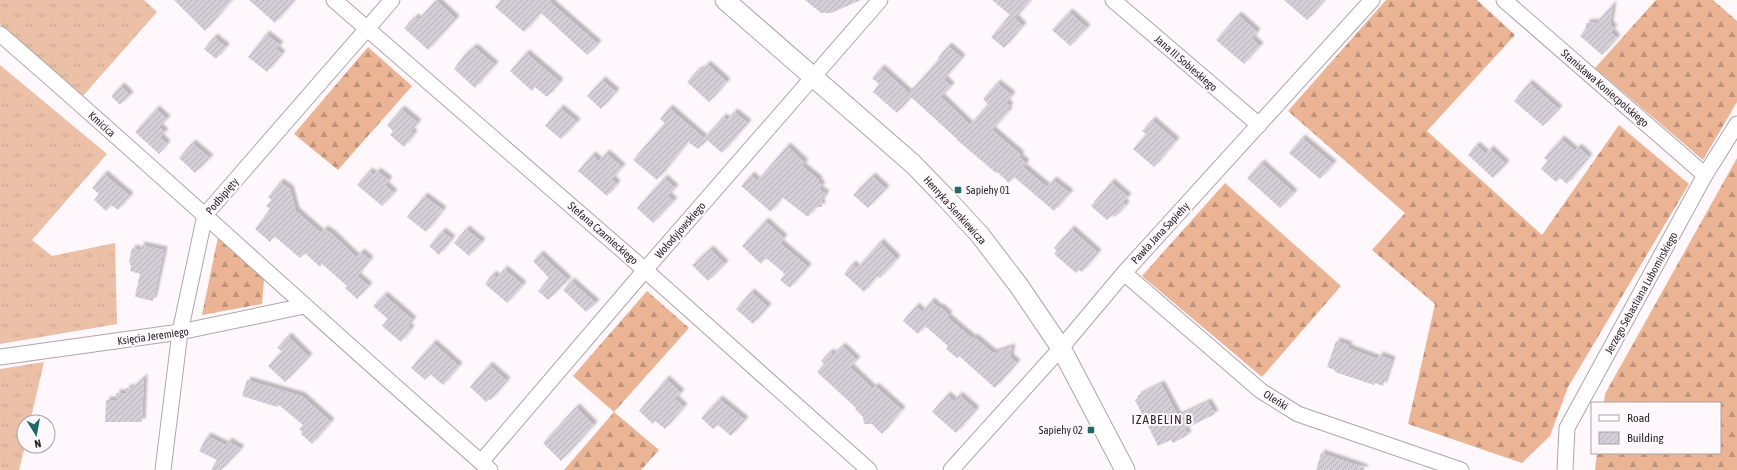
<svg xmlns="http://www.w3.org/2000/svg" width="1737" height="470" font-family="'Asap Condensed',sans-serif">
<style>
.grass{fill:url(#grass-tufts)}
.forest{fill:url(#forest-firs)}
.building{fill:url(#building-hatch);filter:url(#shadow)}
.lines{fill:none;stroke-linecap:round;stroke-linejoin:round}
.minor-casing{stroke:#aea6a9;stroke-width:17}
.tertiary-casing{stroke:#aea6a9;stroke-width:21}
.minor{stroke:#fff;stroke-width:15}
.tertiary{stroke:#fff;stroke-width:19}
.poi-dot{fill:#216b64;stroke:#fef7fb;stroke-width:1.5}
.labels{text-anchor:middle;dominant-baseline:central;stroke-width:4;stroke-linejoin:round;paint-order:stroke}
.street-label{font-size:11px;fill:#2b282a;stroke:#fef7fb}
.poi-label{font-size:11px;fill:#2b282a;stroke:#fef7fb;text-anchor:start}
.quarter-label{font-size:13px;letter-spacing:1px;fill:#332d30;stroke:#fef7fb}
</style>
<defs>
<pattern id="grass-tufts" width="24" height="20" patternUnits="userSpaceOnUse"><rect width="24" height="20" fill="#ecc0a7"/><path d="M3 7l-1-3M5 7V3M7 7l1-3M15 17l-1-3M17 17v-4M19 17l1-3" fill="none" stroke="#cba590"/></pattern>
<pattern id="forest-firs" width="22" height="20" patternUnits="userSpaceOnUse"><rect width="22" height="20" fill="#ebb495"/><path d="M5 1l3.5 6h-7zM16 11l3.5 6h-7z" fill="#bf927a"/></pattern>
<pattern id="building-hatch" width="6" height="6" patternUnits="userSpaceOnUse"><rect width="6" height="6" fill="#d4cfd6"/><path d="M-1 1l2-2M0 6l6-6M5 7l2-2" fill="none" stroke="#b6b2b8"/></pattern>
<filter id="shadow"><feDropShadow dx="3.5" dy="-3.5" stdDeviation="1" flood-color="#0004"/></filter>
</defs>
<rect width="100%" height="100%" fill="#fef7fb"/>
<g class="grass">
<path d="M0,0H144L157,12L82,97L0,24Z"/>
<path d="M0,65L107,154L32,240L52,256L115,243L117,324L0,344Z"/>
<path d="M44,362L30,422H24L25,446L19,470H0V369Z"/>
</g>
<g class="forest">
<path d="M1386,0H1477L1515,35L1427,131L1542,235L1619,125L1689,184L1568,387L1550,436L1522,463L1408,424L1435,304L1372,250L1405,213L1288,111Z"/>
<path d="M1656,0H1713L1737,21V102L1703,160L1595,68Z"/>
<path d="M368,47L412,86L338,170L294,134Z"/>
<path d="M1737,158V470H1595L1597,453H1720V403H1604L1605,394Z"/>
<path d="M1225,183L1341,286L1262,377L1142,276Z"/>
<path d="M218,237L264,280L262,304L202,315Z"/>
<path d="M647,291L689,328L614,412L659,450L641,470H564L614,412L573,376Z"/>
</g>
<g class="building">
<path d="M174,0H232L205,31Z"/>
<path d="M249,0H295L275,23Z"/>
<path d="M436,0L456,19L428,50L404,28L415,17L418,20Z"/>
<path d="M501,0H552L550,2L598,44L587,55L541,13L524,32L495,7Z"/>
<path d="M805,0H861L831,13H821Z"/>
<path d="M992,0H1031L1015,18L1023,26L1004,48L991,37L1010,15Z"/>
<path d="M1284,0H1325L1307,20Z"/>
<path d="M1613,4L1610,25L1614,28L1611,32L1617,38L1602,55L1580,36L1586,28V23L1597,22Z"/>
<path d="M1069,12L1087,28L1070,46L1052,30Z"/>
<path d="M1238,15L1257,32L1252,39L1260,46L1244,64L1216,40Z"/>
<path d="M266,34L280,45L276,49L282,54L267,72L248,57Z"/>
<path d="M214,37L226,47L216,59L204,49Z"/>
<path d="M948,46L962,58L944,79L951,86L941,97L970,125L988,104L983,99L997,83L1012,95L1006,103L1010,106L1007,110L1009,111L992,130L1021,155L1019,157L1026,163L1023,167L1047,187L1053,180L1070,193L1054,211L1014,177L1009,183L997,172L996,173L957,140H958L911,97L897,113L873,92L879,84L872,78L881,68L909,93L939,59L938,58Z"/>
<path d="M474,47L495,65L475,88L454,69L464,55Z"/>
<path d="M526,53L560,82L547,97L535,87L532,91L510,71Z"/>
<path d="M707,64L727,82L709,102L687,82L697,71L703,69Z"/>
<path d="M602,80L616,92L601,109L587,96Z"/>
<path d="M1529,83L1559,109L1543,126L1514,101Z"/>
<path d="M121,86L130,95L120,105L111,96Z"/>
<path d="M560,108L577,122L561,139L545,126Z"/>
<path d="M669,108L706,140L704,138L723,117L727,120L734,112L748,123L722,153L707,140L698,149L688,142L657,180L633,160L665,123L660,119Z"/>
<path d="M156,109L167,119L159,127L165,132L160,137L167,144L159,154L135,132Z"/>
<path d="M401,109L418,123L411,131L414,134L404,147L390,135L393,131L387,125Z"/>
<path d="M1152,120L1176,141L1154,167L1133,149L1146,134L1142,131Z"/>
<path d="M1302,138L1333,164L1320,179L1289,153Z"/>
<path d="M1561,139L1575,151L1578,147L1589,157L1567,184L1560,178L1556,182L1541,169L1548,161L1544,158Z"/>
<path d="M192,143L210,158L195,173L179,158Z"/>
<path d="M1476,145L1486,154L1490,149L1506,164L1493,178L1468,155Z"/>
<path d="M787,146L805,163L802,166L819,180L818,182L822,185L819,189L826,194L821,201L822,207H816L808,217L782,197L771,212L741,186L751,175L757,181Z"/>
<path d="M606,153L622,167L612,179L617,184L607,196L578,171L592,155L599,161Z"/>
<path d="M1261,163L1294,193L1280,208L1247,178Z"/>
<path d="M369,171L374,175L377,171L389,180L385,185L394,193L382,206L357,185Z"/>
<path d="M104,174L130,196L118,210L111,205L106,211L94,200L99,194L92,188Z"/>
<path d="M872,176L886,189L868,208L853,195Z"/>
<path d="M664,178L675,188L668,196L674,201L653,223L637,208Z"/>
<path d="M280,182L290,189L296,211L321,233L324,229L331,233L356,257L361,252L370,260L357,276L369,286L357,299L345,288L347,286L322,264L320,267L305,253L300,258L274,236L270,242L255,229L270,209L266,206L272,200L268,197Z"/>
<path d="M1111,182L1128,197L1123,202L1126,205L1115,217L1112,215L1107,220L1091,206Z"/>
<path d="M424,196L443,210L426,232L407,217Z"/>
<path d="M765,221L784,238L780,243L808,267L790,288L780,280L785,274L766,258L761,264L742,246Z"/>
<path d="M466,229L482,242L469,256L454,243Z"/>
<path d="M1071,229L1098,253L1082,272L1079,270L1076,273L1054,254L1057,251L1054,248Z"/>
<path d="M442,231L452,239L439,255L429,246Z"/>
<path d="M880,242L897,259L880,278L877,276L864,292L844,274L852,264L857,268Z"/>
<path d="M141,245L164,250L153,301L136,297L135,296L140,274L130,271L131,266L129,262L132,248L140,250Z"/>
<path d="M710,249L725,264L708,281L692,265Z"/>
<path d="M540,254L568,280L548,300L538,291L549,278L533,261Z"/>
<path d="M504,269L523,285L507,303L485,284L493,274L497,278Z"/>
<path d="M571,281L596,303L586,312L563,290Z"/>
<path d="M751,292L768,307L753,324L736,309Z"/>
<path d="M384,295L413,320L408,326L411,329L401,342L382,326L388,319L373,306Z"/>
<path d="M931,301L939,308L940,307L949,315L947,317L973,339L974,337L993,353L1012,347L1010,357L1017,363L995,388L959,356L957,358L946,349L948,346L925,326L918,334L903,321L916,306L922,312Z"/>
<path d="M288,336L309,357L285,382L268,366L282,351L277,348Z"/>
<path d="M1336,341L1349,345L1348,348L1378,359L1379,355L1392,360L1383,386L1375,383L1374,385L1335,372V370L1327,367Z"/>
<path d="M433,343L459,366L443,385L430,374L425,380L411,368Z"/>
<path d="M842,346L857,360L850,367L873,389L875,386L902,410L882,434L872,424H864L863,417L855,409L856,408L817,372L824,364L821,361L830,352L833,355Z"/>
<path d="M489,365L507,381L490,401L489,399L486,402L470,387Z"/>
<path d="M144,377L142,422H105L106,400H116V393H126V388H132Z"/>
<path d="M666,379L681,393L675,399L684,407L665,429L655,421L653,424L639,411Z"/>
<path d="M247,380L302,396L331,422L312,444L301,434L302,431L299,429L303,425L279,405L277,407L242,396Z"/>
<path d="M1161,384L1178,416L1208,402L1215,414L1185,429L1188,435L1173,443L1171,440L1158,446L1135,400L1138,398L1137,396Z"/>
<path d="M947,395L954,401L959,395L976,410L956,433L932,412Z"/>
<path d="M719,399L745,420L731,436L718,425L713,429L701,418Z"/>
<path d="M576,407L594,425L561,461L543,443Z"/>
<path d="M207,436L226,445L228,441L241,449L221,470H211L217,460L199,451Z"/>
<path d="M1321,453L1365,468L1364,470H1316Z"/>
</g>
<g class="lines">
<defs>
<g id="minor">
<path d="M334,0L645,270L869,470"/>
<path d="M1113,0L1259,125"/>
<path d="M1504,0L1705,175"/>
<path d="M0,34C165,177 325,326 490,470"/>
<path d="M1124,273L1261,391L1298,414L1461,470"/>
<path d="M0,357L180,332L304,306"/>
<path d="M481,462L645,270L880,0"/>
<path d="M163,470L180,332L205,215L392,0"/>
<path d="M951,470L1061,348L1124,273L1372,0"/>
<path d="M1565,470L1567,428L1705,175L1737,124"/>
</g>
<path id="tertiary" d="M725,0L913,164L945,197L980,235L1019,286L1061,348L1125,470"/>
</defs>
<use href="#minor" class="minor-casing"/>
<use href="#tertiary" class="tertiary-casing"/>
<use href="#minor" class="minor"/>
<use href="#tertiary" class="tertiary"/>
</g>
<g class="poi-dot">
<rect x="954" y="186" width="8" height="8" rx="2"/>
<rect x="1087" y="426" width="8" height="8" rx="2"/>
</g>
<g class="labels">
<g class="street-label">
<text transform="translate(1186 63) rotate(41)">Jana III Sobieskiego</text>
<text transform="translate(1605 88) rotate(41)">Stanisława Koniecpolskiego</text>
<text transform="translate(102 124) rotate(42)">Kmicica</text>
<text transform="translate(222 196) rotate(-50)">Podbipięty</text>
<text transform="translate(955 210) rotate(48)">Henryka Sienkiewicza</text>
<text transform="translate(680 230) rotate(-49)">Wołodyjowskiego</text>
<text transform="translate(603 233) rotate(41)">Stefana Czarnieckiego</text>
<text transform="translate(1160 233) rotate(-47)">Pawła Jana Sapiehy</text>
<text transform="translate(1641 293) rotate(-61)">Jerzego Sebastiana Lubomirskiego</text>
<text transform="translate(153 336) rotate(-8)">Księcia Jeremiego</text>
<text transform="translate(1276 400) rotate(32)">Oleńki</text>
</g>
<g class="poi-label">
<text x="966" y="190">Sapiehy 01</text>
<text x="1083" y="430" text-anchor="end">Sapiehy 02</text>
</g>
<g class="quarter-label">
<text x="1162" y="419">IZABELIN B</text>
</g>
</g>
<rect x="1591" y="402" width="130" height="52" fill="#fef7fb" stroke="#aaa4a7"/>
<rect x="1599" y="415" width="20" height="6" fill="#ffffff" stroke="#aaa4a7"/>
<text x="1627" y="422" font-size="12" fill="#2b282a">Road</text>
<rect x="1599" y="432" width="20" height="12" fill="url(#building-hatch)" stroke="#aaa4a7"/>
<text x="1627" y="442" font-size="12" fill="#2b282a">Building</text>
<g transform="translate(36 434) rotate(169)"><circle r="19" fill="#fef7fb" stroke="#aaa4a7"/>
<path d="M0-3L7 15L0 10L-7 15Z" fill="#216b64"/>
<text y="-6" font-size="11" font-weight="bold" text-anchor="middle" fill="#2b282a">N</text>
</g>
</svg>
